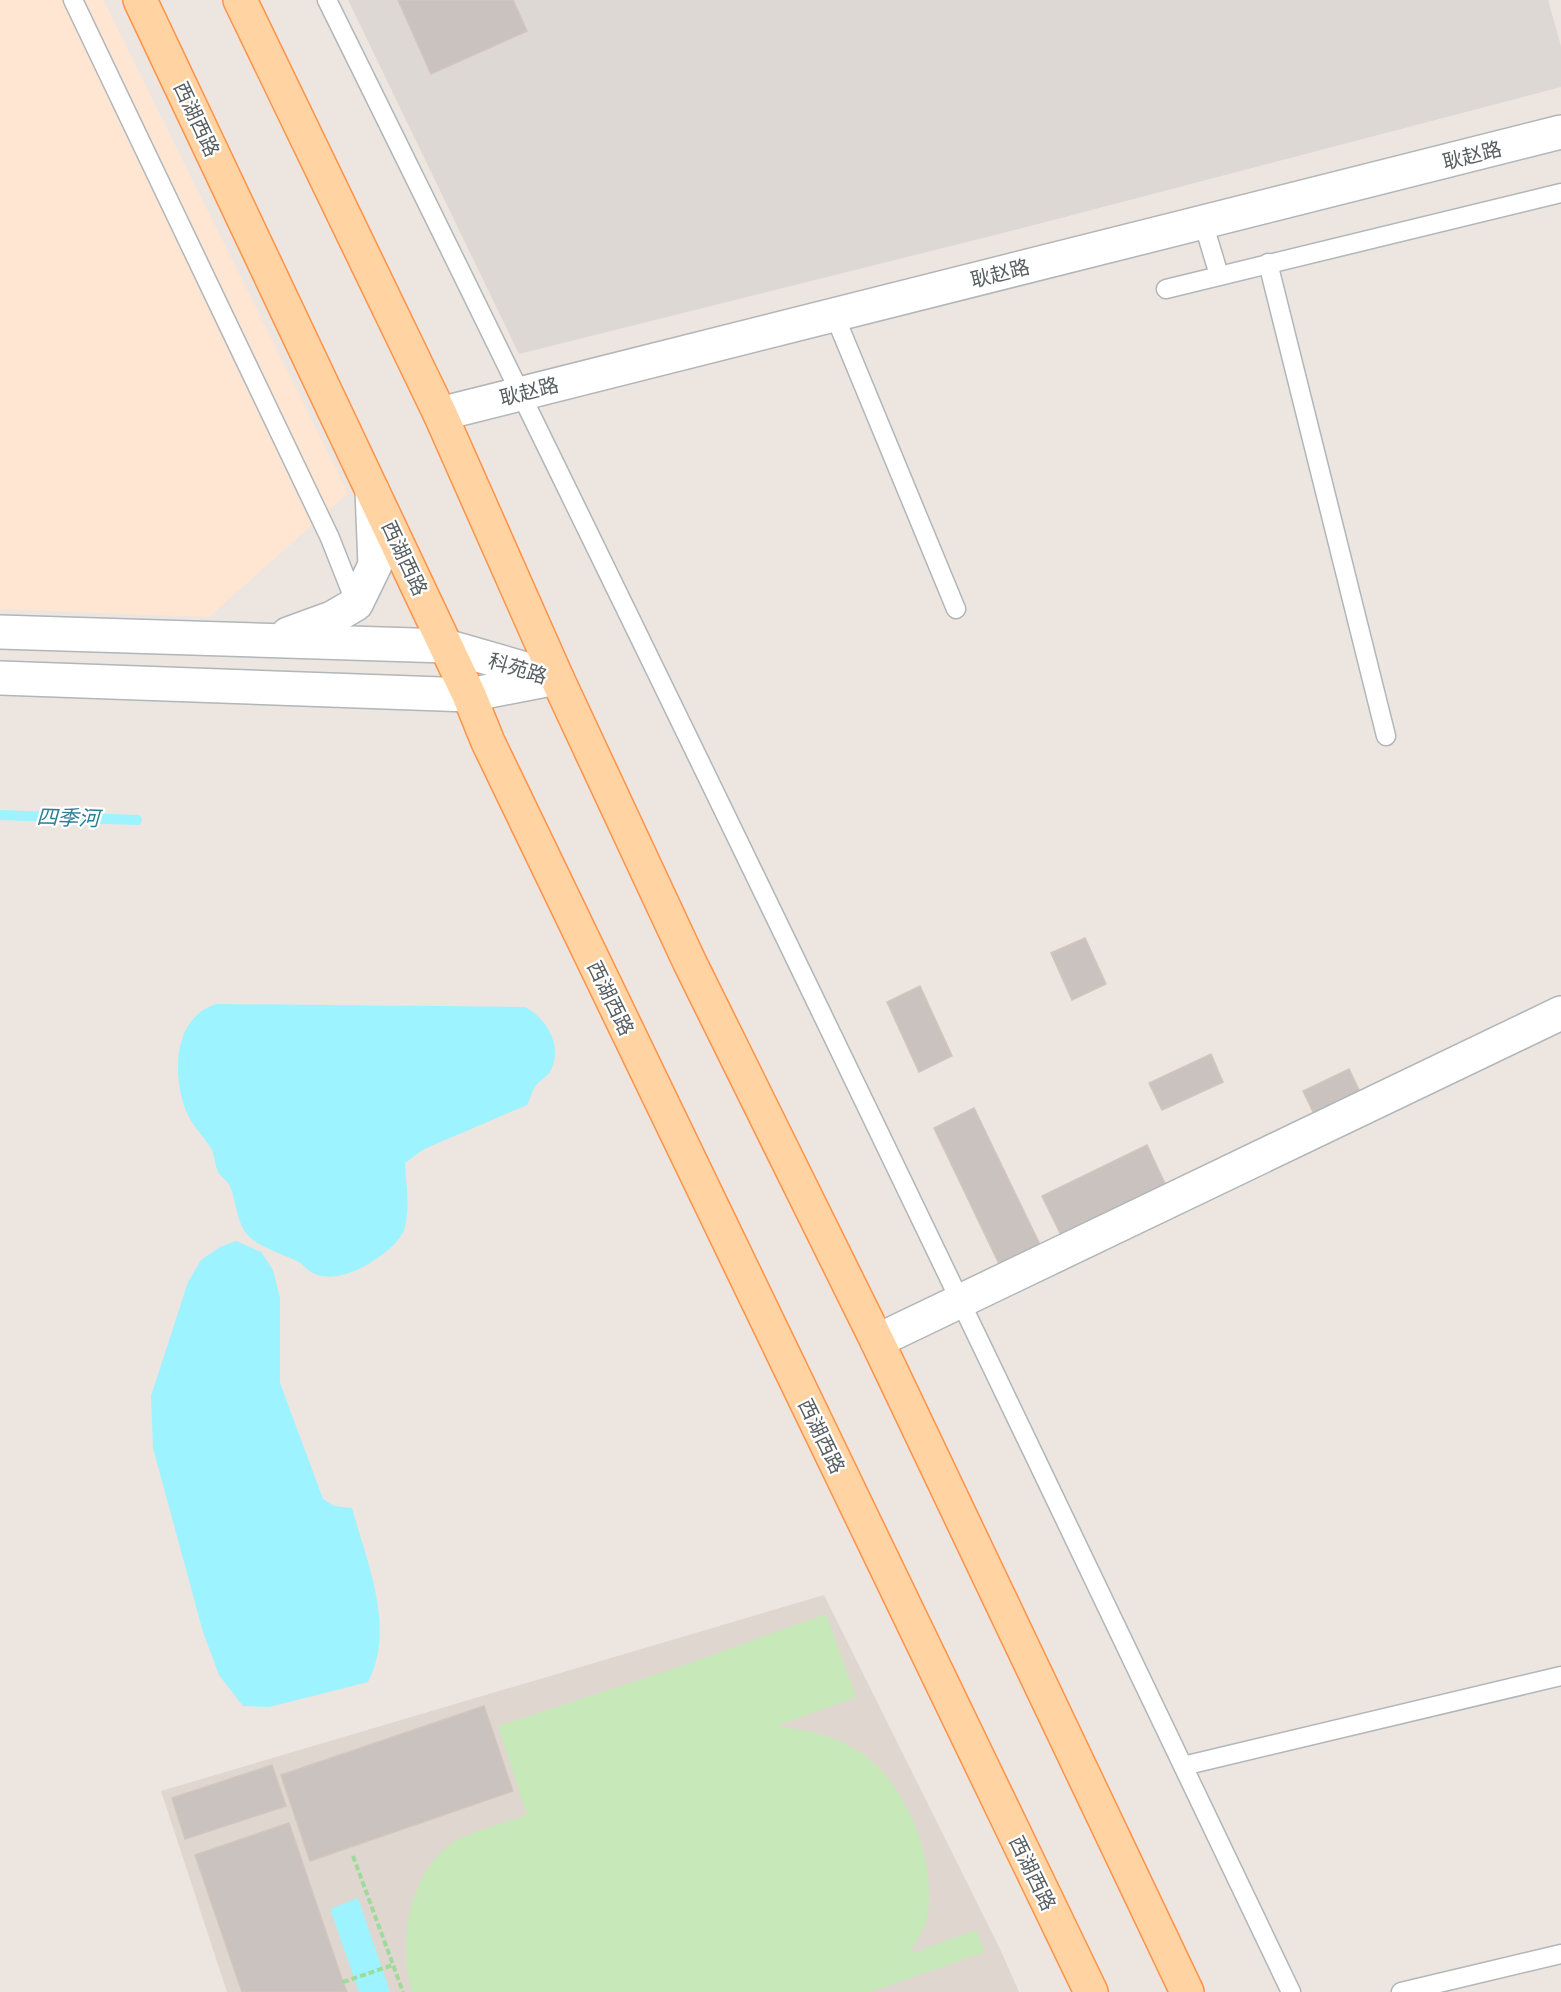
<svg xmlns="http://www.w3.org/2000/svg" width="1561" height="1992" font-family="Ubuntu,'Noto Sans SC',sans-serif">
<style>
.commercial{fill:#ffe6d2}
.industrial{fill:#ddd8d4}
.education{fill:#dfd6d0}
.green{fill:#c7e8b8}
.water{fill:#9df3ff}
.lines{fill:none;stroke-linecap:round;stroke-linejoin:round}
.stream{stroke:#9df3ff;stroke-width:10}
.building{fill:#cac2be;stroke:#d2c5bd;stroke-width:1.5}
.service-casing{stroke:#b0b6b9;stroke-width:21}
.minor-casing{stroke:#b0b6b9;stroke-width:36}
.tertiary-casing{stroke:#b0b6b9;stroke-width:36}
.primary-casing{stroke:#ff9246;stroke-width:36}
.path{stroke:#9ddb9a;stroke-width:4;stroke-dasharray:6 3;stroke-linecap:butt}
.service{stroke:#fff;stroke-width:18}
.minor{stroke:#fff;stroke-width:33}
.tertiary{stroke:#fff;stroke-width:33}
.primary{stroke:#ffd3a2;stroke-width:33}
.labels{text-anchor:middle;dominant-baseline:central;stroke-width:4.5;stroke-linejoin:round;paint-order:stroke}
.street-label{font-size:20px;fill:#585f62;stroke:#fff}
.water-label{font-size:21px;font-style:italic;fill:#2a7f95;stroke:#fff}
</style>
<rect width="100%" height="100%" fill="#ede5df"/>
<path class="commercial" d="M0,0H103L348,493L209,617L0,609Z"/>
<path class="industrial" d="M348,0H1548L1561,46V87L1007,232L519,354Z"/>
<path class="education" d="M824,1595L1001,1951L1019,1992H227L161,1791Z"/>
<path class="green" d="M826,1614L856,1697L777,1726C808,1731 827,1733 855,1749C905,1777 941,1867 926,1921C923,1932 914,1943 910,1954L976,1930L985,1952L870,1992H412C397,1944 409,1871 454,1842C473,1830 506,1823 527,1815L498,1726L673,1669Z"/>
<g class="water">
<path d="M217,1004L525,1007C546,1018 563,1045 551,1070C548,1077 538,1081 535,1087C531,1093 530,1100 527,1105L424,1149L405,1163C406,1185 410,1205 405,1227C403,1237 391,1248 383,1254C365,1268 333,1285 311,1272C306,1269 303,1264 297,1261C282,1254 265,1249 252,1239C236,1227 237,1202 230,1186C227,1180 221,1177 218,1172C215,1165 215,1157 212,1150C204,1136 190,1124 185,1108C172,1072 174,1016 217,1004Z"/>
<path d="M236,1241L261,1252L273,1270L280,1298V1383L323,1499L334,1506L352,1508C367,1563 396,1628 368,1682L269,1707L243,1706L219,1675L203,1632L153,1448L151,1396L188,1282L201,1260L220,1247Z"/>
<path d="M358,1898L390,1992H359L330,1909Z"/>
</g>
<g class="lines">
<path class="stream" d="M0,815L137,820"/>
</g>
<g class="building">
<path d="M398,0H513L527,31L431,74Z"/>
<path d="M1085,938L1106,984L1072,1000L1051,953Z"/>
<path d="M920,986L952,1056L919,1072L887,1002Z"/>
<path d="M1211,1054L1223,1082L1162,1110L1149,1083Z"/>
<path d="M1349,1069L1362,1096L1316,1118L1303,1091Z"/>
<path d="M974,1108L1043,1251L1002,1270L934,1128Z"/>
<path d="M1147,1145L1168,1190L1064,1241L1042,1196Z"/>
<path d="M484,1706L513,1791L310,1861L281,1775Z"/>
<path d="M272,1765L286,1806L185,1839L172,1798Z"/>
<path d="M289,1823L343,1982L347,1992H242L195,1855Z"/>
</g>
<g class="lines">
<defs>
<g id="service">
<path d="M73,0L330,538L356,604"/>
<path d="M327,0C654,661 973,1326 1291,1992"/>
<path d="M1203,222L1219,275"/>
<path d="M1268,263L1386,736"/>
<path d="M1166,289L1561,193"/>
<path d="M834,314L956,609"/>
<path d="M1183,1766L1561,1676"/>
<path d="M1401,1992L1561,1954"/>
</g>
<g id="minor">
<path d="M440,414L1561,132"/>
<path d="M877,1341L1561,1013"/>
</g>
<g id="tertiary">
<path d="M0,632L446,646L557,678"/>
<path d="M288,634L332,618L356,604L375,565L372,490"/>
<path d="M0,678L469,695L551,679"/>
</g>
<g id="primary">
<path d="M140,0L469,695L488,742L1091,1992"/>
<path d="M240,0L440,414L557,678L690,963L877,1341L1187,1992"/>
</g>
</defs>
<use href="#service" class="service-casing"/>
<use href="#minor" class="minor-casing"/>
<use href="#tertiary" class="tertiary-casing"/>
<use href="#primary" class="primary-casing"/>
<g class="path">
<path d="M353,1856L403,1992"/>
<path d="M343,1982L393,1965"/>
</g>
<use href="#service" class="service"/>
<use href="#minor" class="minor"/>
<use href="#tertiary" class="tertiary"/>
<use href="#primary" class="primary"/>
</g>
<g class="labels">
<g class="street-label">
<text transform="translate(197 119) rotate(65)">西湖西路</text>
<text transform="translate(1472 155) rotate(-14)">耿赵路</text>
<text transform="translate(1000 273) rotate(-14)">耿赵路</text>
<text transform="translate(529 391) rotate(-14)">耿赵路</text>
<text transform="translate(405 558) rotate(65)">西湖西路</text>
<text transform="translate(518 668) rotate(17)">科苑路</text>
<text transform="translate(611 998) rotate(64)">西湖西路</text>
<text transform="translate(822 1436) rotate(64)">西湖西路</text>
<text transform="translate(1033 1873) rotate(64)">西湖西路</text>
</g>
<g class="water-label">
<text transform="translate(68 817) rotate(2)">四季河</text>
</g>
</g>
</svg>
